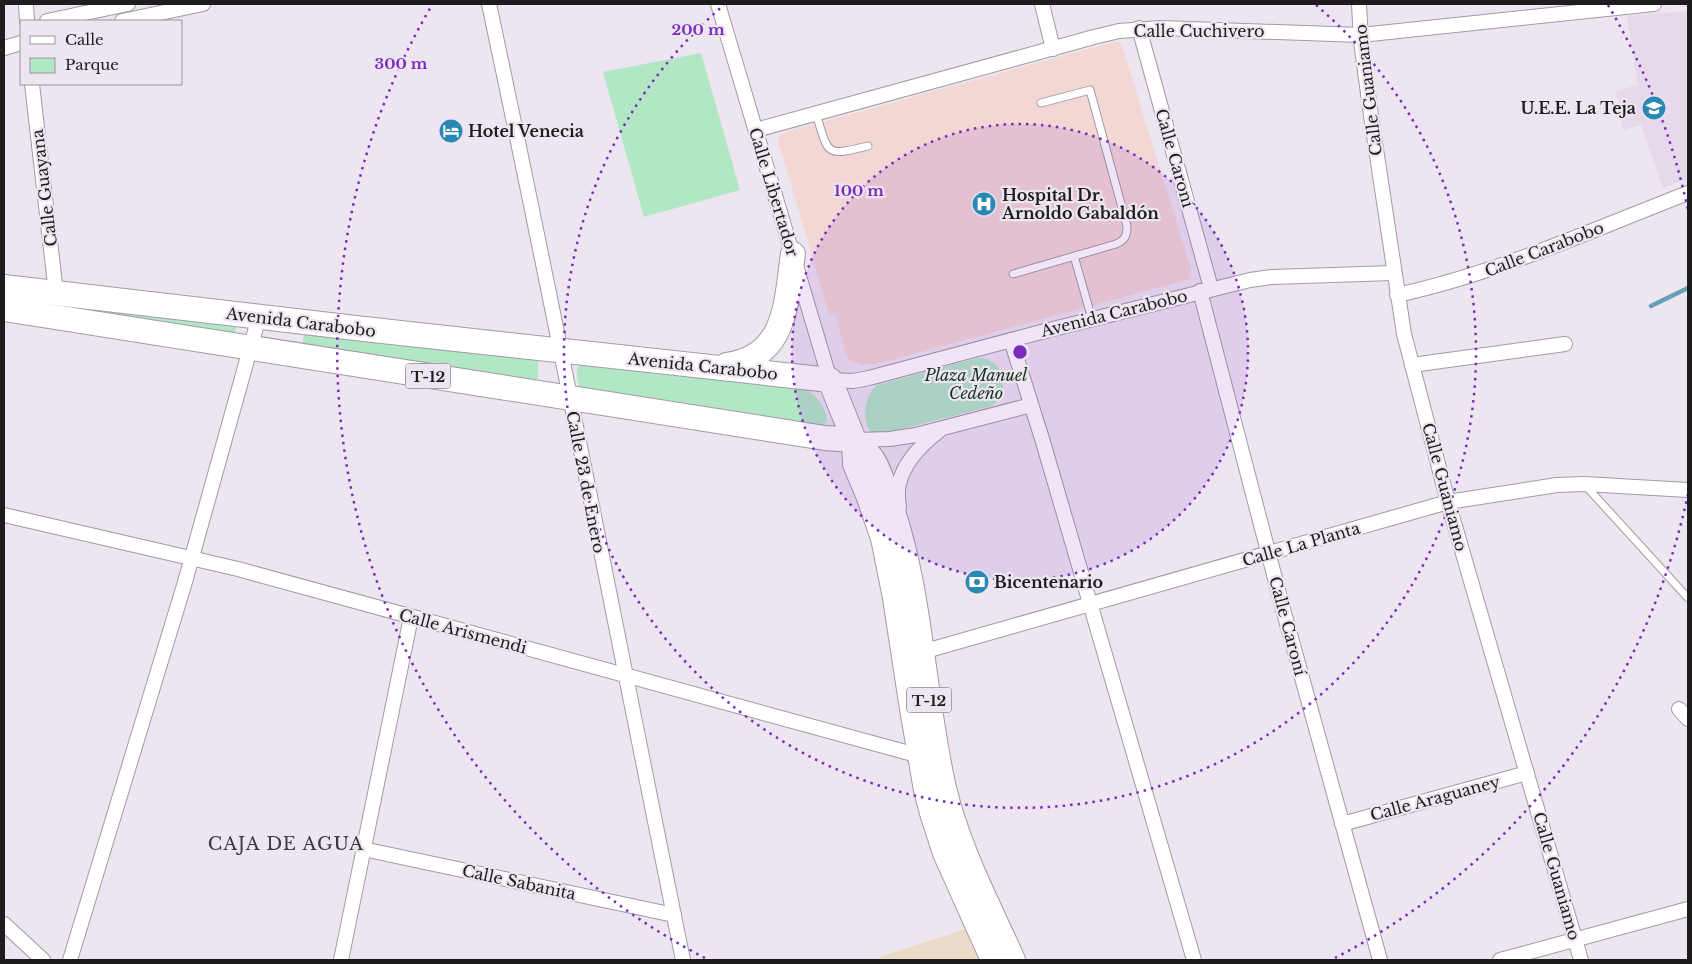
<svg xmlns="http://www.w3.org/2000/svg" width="1692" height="964" font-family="'Libre Baskerville',serif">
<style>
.commercial{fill:#ebdcc9}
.built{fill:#e6d9ea}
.medical{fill:#f2d7d4}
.green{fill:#b2e7c5}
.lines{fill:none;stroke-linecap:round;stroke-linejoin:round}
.stream{stroke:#64a0b7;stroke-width:4.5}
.service-casing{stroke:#a29ba4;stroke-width:9}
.minor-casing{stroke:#a29ba4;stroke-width:16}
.trunk-casing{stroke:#a29ba4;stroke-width:26}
.service{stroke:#fff;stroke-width:7}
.minor{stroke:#fff;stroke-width:14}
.trunk{stroke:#fff;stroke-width:24}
.ring{fill:none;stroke:#7b2cbf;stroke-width:2.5;stroke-dasharray:2.5 5}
.labels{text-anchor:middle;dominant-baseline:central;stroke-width:4.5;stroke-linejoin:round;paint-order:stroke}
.shield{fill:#ede5ef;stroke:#5d585e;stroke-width:1}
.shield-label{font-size:15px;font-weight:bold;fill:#1f1c20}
.street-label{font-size:16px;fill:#1f1c20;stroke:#ede5ef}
.poi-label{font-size:16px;font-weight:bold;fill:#1f1c20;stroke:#ede5ef;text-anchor:start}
.park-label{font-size:16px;font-style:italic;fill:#143422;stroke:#ede5ef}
.neighbourhood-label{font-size:18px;letter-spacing:1px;fill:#3e3840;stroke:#ede5ef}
.centre{fill:#7b2cbf;stroke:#ede5ef;stroke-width:2.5}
.ring-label{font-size:15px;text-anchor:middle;font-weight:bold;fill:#7b2cbf;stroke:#ede5ef;stroke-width:4.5;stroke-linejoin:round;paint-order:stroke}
</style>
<rect width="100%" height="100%" fill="#ede5ef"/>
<path class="commercial" d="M966,929L979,960H880L879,957Z"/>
<path class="built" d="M1688,11V179L1663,188L1641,125L1623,130L1616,91L1638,85L1627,16Z"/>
<path class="medical" d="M1114,42H1119L1122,46L1191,269L1190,279L876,364L862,365L850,361L846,354L835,313L829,314L778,140L779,135L800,128Z"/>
<g class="green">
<path d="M701,53L740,190L644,217L603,72Z"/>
<path d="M4,294L236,324L235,334L4,303Z"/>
<path d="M304,333L538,360V379L536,381L302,345Z"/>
<path d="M978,358C1005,358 1011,391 992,406L886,433L877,434L869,430C862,416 865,395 877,385Z"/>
<path d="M579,364L802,387C814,393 827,407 827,421L824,426L582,391C577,383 575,373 579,364Z"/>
</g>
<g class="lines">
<path class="stream" d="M1651,306L1688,288"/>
<defs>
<g id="service">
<path d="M816,114C829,154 824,157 868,146"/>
<path d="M1074,256L1092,319"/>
<path d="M1013,274L1116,244C1125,240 1127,236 1127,226L1090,90L1041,103"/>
<path d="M1584,484L1688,598"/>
</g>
<g id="minor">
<path d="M26,4L27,21"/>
<path d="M489,4C557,322 618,641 683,960"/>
<path d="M718,4L830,380L853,381L869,378L1041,332L1250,280L1272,277L1393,273"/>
<path d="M1042,4L1053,49"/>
<path d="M1359,4L1361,41L1371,116L1404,334L1448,502L1581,960"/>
<path d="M47,21L128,4"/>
<path d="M122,21L203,4"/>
<path d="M1139,28L1211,288"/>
<path d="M4,48L21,43"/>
<path d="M32,84L56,293"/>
<path d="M756,130L1094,37L1119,31L1161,28L1361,35L1654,4"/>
<path d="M1200,291L1283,609L1380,960"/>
<path d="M1397,295C1498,273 1592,230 1688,193"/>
<path d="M1011,340L1043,442L1194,960"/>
<path d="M1412,365L1565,344"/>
<path d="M854,440L890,439L916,435L1031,405"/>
<path d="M899,507C898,500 897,491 899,484C904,462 922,444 939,431"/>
<path d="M4,515L238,569L920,756"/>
<path d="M922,652L1448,502L1557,485L1584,484L1688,490"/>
<path d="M1679,709L1688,719"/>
<path d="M1342,824L1527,773"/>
<path d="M363,849L674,915"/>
<path d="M4,924L43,960"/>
<path d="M70,960L185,582L259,317"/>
<path d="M341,960L411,617"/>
<path d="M1500,960L1688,909"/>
</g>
<g id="trunk">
<path d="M4,287L364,329L830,380L854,440L855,464L868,495L883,538L895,598L912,709L926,790L932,813L945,853L993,960"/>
<path d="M4,309L825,438L854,440"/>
<path d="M727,365C787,357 786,302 793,254"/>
<path d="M854,440C859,445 865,450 870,456C878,465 884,486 888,497C922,590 922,692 944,788C958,848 988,904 1013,960"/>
</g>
</defs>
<use href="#service" class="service-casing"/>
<use href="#minor" class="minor-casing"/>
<use href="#trunk" class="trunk-casing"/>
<use href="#service" class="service"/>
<use href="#minor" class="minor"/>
<use href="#trunk" class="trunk"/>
</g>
<circle cx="1020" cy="352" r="228" fill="#7b2cbf" fill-opacity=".12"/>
<g class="ring">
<circle cx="1020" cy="352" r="228"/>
<path d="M1316 5A456 456 0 1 1 724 5"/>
<path d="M1688 494A683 683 0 0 1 1335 958M705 958A683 683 0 0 1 432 5M1608 5A683 683 0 0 1 1688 210"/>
</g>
<defs>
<symbol id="school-disc" viewBox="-11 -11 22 22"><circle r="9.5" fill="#2989b4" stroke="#ede5ef"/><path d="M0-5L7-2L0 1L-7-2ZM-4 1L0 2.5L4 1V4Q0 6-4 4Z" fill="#fff"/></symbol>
<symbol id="hotel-disc" viewBox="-11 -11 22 22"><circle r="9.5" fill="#2989b4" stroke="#ede5ef"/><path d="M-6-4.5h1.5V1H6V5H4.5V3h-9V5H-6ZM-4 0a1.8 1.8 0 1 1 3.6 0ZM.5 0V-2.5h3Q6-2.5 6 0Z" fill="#fff"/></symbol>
<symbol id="hospital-disc" viewBox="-11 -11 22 22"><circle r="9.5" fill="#2989b4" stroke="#ede5ef"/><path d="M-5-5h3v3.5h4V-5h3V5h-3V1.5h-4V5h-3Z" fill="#fff"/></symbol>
<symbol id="bank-disc" viewBox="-11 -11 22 22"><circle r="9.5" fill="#2989b4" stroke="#ede5ef"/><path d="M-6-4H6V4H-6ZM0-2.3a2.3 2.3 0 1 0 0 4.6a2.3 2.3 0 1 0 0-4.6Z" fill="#fff"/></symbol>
</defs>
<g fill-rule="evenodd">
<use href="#school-disc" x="1640" y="94" width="28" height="28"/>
<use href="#hotel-disc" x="437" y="117" width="28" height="28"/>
<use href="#hospital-disc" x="970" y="190" width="28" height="28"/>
<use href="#bank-disc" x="963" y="568" width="28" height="28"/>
</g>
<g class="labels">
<g class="shield">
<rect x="405.5" y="363.5" width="45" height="25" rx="4"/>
<rect x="906.5" y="687.5" width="45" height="25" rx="4"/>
</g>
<g class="shield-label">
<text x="428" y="376">T-12</text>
<text x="929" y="700">T-12</text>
</g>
<g class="street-label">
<text x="1199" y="31">Calle Cuchivero</text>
<text transform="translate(1368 90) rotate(-97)">Calle Guaniamo</text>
<text transform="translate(1175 158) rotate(74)">Calle Caroní</text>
<text transform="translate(44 188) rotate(-97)">Calle Guayana</text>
<text transform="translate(774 192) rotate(73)">Calle Libertador</text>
<text transform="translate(1544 249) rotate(-21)">Calle Carabobo</text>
<text transform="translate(1114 313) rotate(-14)">Avenida Carabobo</text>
<text transform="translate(301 322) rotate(7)">Avenida Carabobo</text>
<text transform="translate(703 366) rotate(6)">Avenida Carabobo</text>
<text transform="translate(586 482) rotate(79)">Calle 23 de Enero</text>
<text transform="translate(1445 487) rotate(75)">Calle Guaniamo</text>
<text transform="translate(1301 544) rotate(-16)">Calle La Planta</text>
<text transform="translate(1288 626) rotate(75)">Calle Caroní</text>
<text transform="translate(463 631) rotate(15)">Calle Arismendi</text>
<text transform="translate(1435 798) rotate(-15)">Calle Araguaney</text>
<text transform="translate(1557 876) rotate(74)">Calle Guaniamo</text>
<text transform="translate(519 882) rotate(12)">Calle Sabanita</text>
</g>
<g class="poi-label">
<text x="1636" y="108" text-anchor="end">U.E.E. La Teja</text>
<text x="468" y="131">Hotel Venecia</text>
<text x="1002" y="195">Hospital Dr.<tspan x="1002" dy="18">Arnoldo Gabaldón</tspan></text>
<text x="994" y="582">Bicentenario</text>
</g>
<g class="park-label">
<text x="976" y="375">Plaza Manuel<tspan x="976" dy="18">Cedeño</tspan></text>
</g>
<g class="neighbourhood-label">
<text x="286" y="844">CAJA DE AGUA</text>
</g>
</g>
<circle cx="1020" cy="352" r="8" class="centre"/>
<g class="ring-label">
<text x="698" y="35">200 m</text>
<text x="401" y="69">300 m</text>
<text x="859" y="196">100 m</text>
</g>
<rect width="1692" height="964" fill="none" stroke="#1f1c20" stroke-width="10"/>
<rect x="20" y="20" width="162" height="65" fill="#ede5ef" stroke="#9b959c"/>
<rect x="30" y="36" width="25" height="8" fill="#ffffff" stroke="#9b959c"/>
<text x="65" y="45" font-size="15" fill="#1f1c20">Calle</text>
<rect x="30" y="58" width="25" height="15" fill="#b2e7c5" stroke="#9b959c"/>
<text x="65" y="70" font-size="15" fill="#1f1c20">Parque</text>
</svg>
